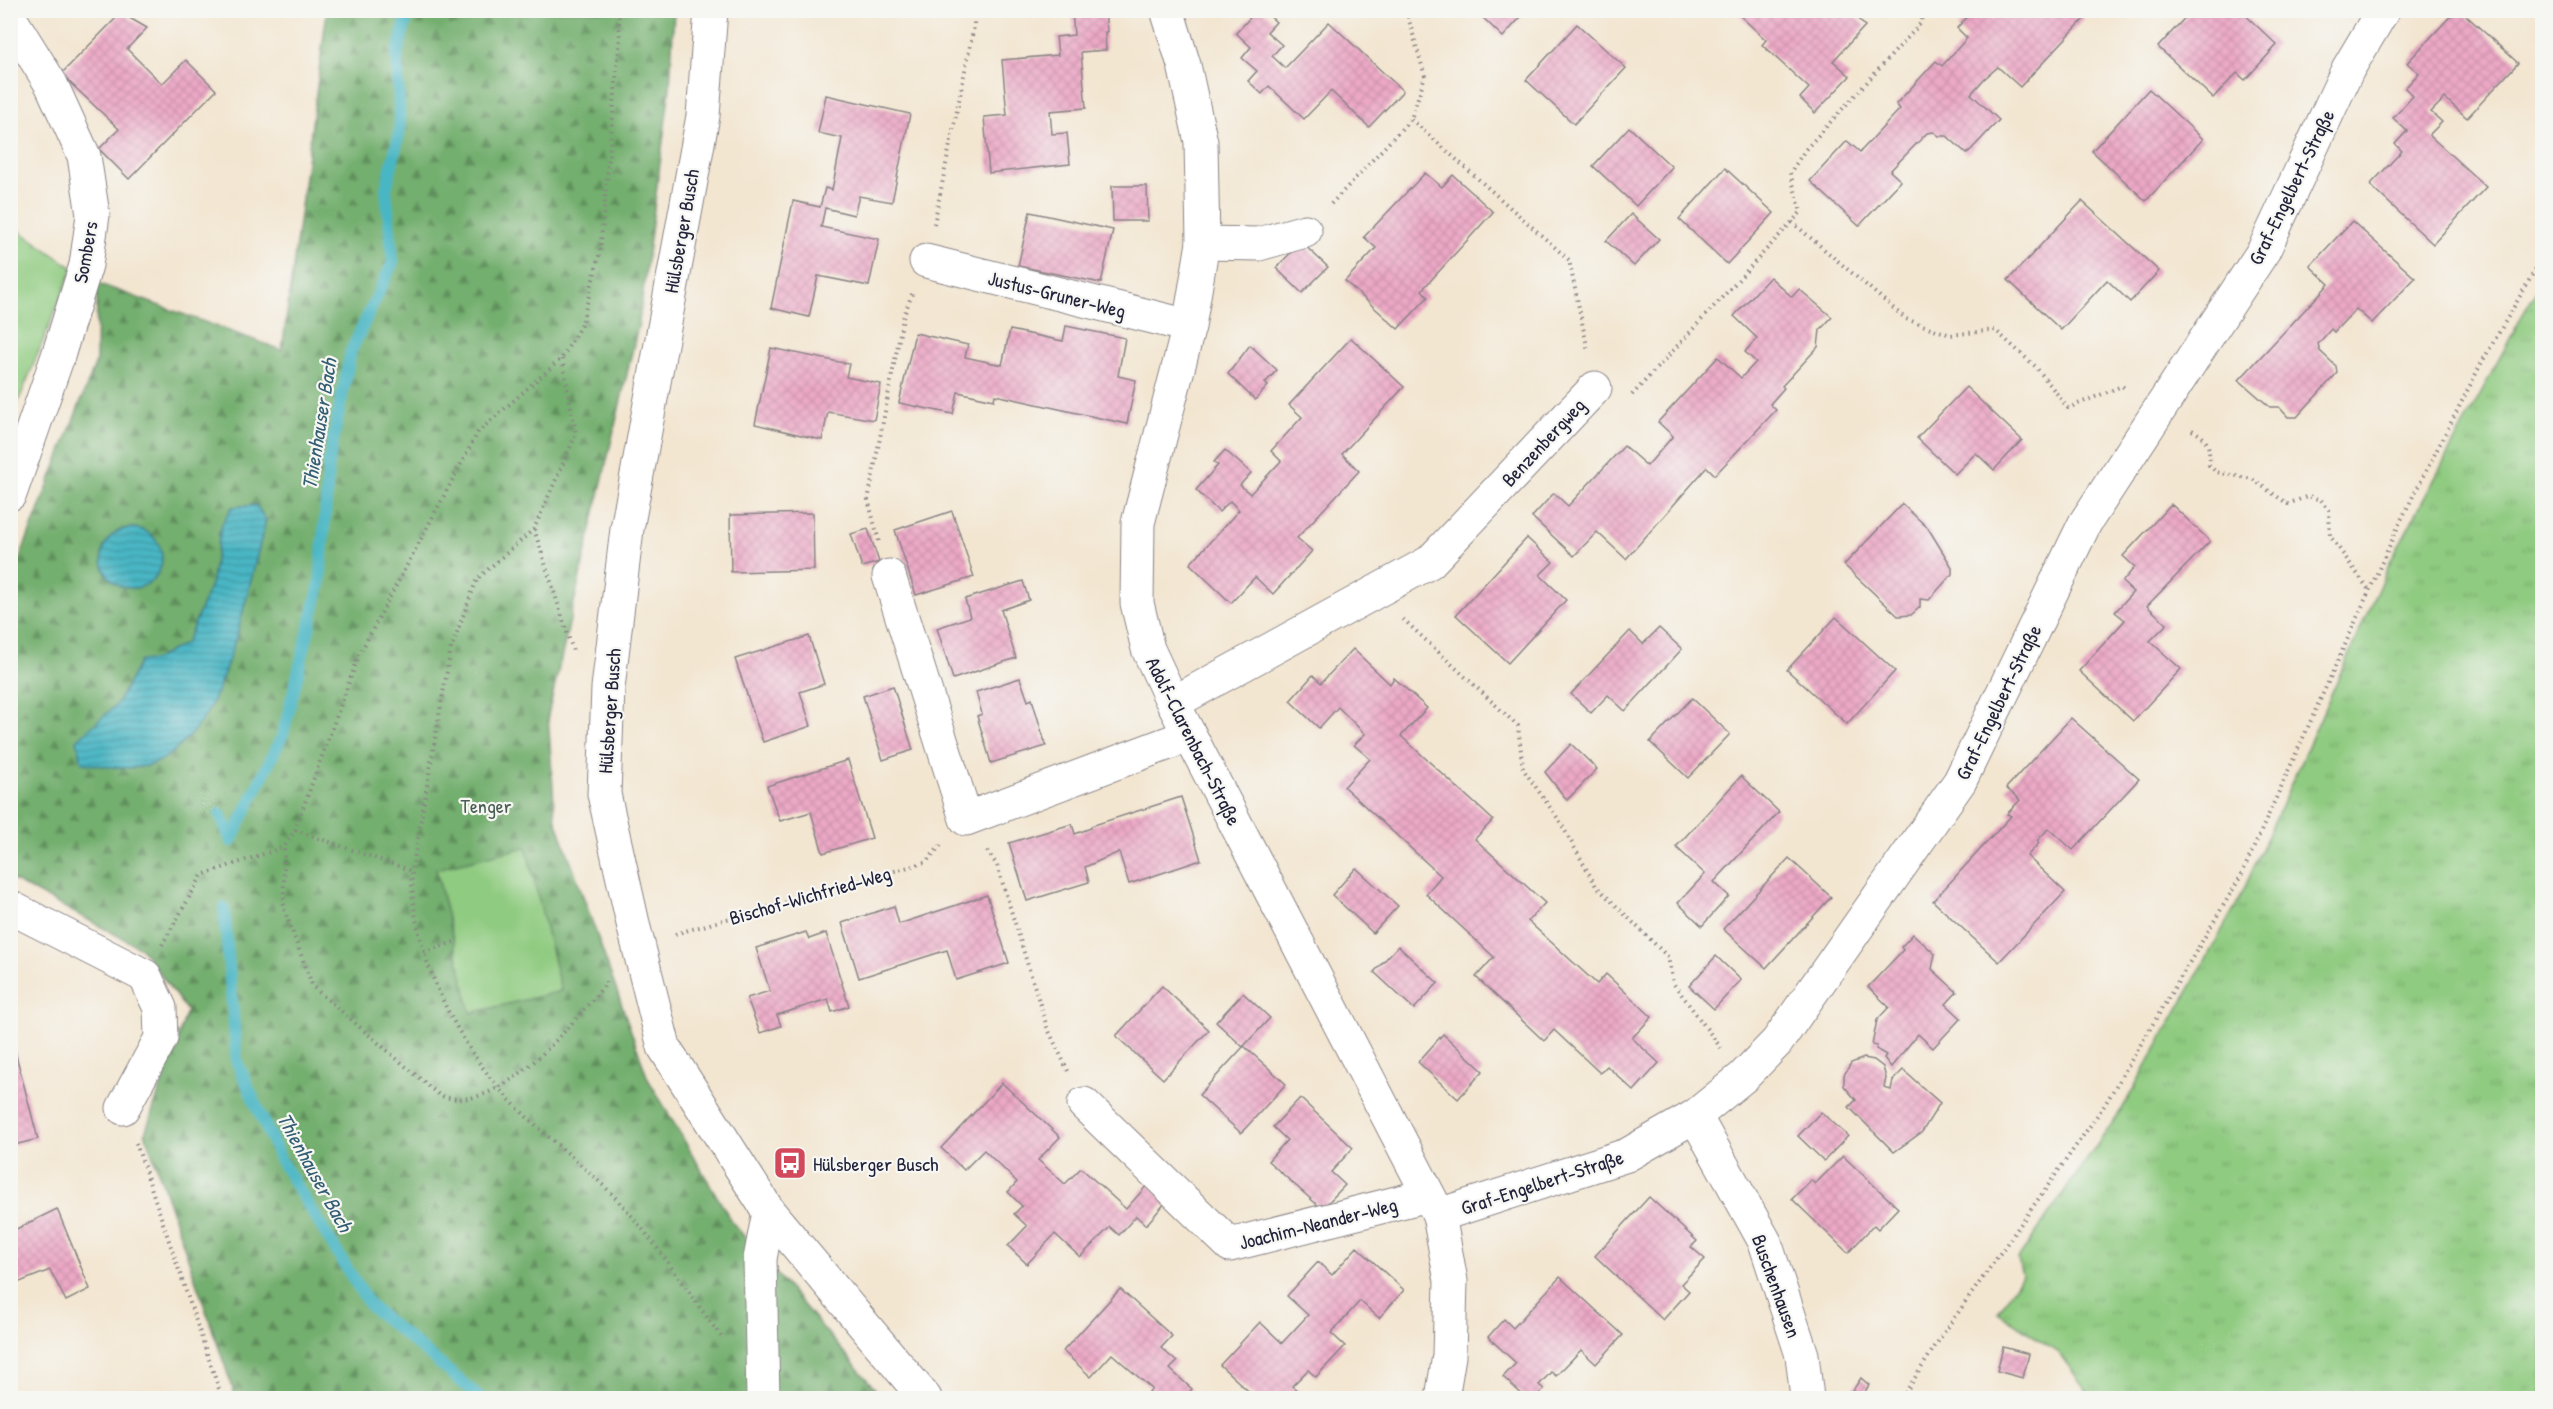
<svg xmlns="http://www.w3.org/2000/svg" width="2553" height="1409" font-family="'Patrick Hand',sans-serif">
<style>
.grass{fill:url(#grass-tufts);stroke:#58765e;stroke-width:1.5}
.forest{fill:url(#forest-firs);stroke:#4a6854;stroke-width:1.5}
.pitch{fill:#8fcb80;stroke:#58765e;stroke-width:1.5}
.water{fill:url(#water-rules);stroke:#366c80;stroke-width:1.5}
.lines{fill:none;stroke-linecap:round;stroke-linejoin:round}
.stream{stroke:#49b6c4;stroke-width:12}
.building{fill:url(#building-cross-hatch)}
.minor-casing{stroke:#8a8486;stroke-width:35}
.path{stroke:#8a8486;stroke-width:4;stroke-dasharray:1.5 4.5;stroke-linecap:butt}
.minor{stroke:#fff;stroke-width:33}
.labels{text-anchor:middle;dominant-baseline:central;stroke-width:4.5;stroke-linejoin:round;paint-order:stroke}
.street-label{font-size:20px;fill:#22223b;stroke:#f6f6f2}
.park-label{font-size:20px;fill:#485d53;stroke:#f6f6f2}
.poi-label{font-size:20px;fill:#22223b;stroke:#f6f6f2;text-anchor:start}
.water-label{font-size:21px;font-style:italic;fill:#325d72;stroke:#f6f6f2}
</style>
<defs>
<pattern id="grass-tufts" width="24" height="20" patternUnits="userSpaceOnUse" patternTransform="scale(1.5)"><rect width="24" height="20" fill="#8fcb80"/><path d="M3 7l-1-3M5 7V3M7 7l1-3M15 17l-1-3M17 17v-4M19 17l1-3" fill="none" stroke="#7bae70"/></pattern>
<pattern id="forest-firs" width="22" height="20" patternUnits="userSpaceOnUse" patternTransform="scale(1.5)"><rect width="22" height="20" fill="#73af6e"/><path d="M5 1l3.5 6h-7zM16 11l3.5 6h-7z" fill="#5e8e5c"/></pattern>
<pattern id="water-rules" width="6" height="5" patternUnits="userSpaceOnUse" patternTransform="scale(1.5)"><rect width="6" height="5" fill="#49b6c4"/><path d="M0 2.5h6" fill="none" stroke="#3c94a0"/></pattern>
<pattern id="building-cross-hatch" width="8" height="8" patternUnits="userSpaceOnUse" patternTransform="scale(1.5)"><rect width="8" height="8" fill="#eca9c6"/><path d="M0 0l8 8M0 8l8-8" fill="none" stroke="#ca91ab"/></pattern>
</defs>
<rect width="100%" height="100%" fill="#f6f6f2"/>
<filter id="ink" filterUnits="userSpaceOnUse"><feTurbulence type="fractalNoise" baseFrequency=".0167" numOctaves="2"/><feDisplacementMap in="SourceGraphic" scale="12" xChannelSelector="R" yChannelSelector="G"/><feConvolveMatrix kernelMatrix="1 2 1 2 8 2 1 2 1" color-interpolation-filters="sRGB"/></filter>
<filter id="wash" filterUnits="userSpaceOnUse"><feTurbulence type="fractalNoise" baseFrequency=".008" numOctaves="4" result="noise"/><feDisplacementMap in="SourceGraphic" scale="24" xChannelSelector="R" yChannelSelector="G"/><feGaussianBlur stdDeviation="1.35" result="paint"/><feColorMatrix in="noise" values="0 0 0 0 0 0 0 0 0 0 0 0 0 0 0 0 0 1.4 0 .05"/><feComposite in="paint" operator="in"/></filter>
<g filter="url(#wash)">
<rect width="100%" height="100%" fill="#f3e6d1"/>
<path class="grass" d="M2542,279V1398H2092L2059,1353L1998,1312L2022,1276L2018,1259L2122,1109L2240,898L2391,560Z"/>
<path class="forest" d="M327,11H674L670,88L639,322L548,715L555,817L648,1079L732,1222L883,1398H236L145,1133L187,1011L141,948L11,879L10,583L96,362L97,283L282,350Z"/>
<g class="pitch">
<path d="M11,225L73,268L19,400L11,413Z"/>
<path d="M526,847L561,991L471,1013L436,869Z"/>
</g>
<g class="water">
<path d="M256,505L266,520C250,581 238,647 211,705C202,725 172,759 150,765C128,771 105,766 82,763L77,740L117,704L140,661L154,660L186,643L211,585L221,526L232,507Z"/>
<circle cx="132" cy="558" r="30"/>
</g>
<g class="lines">
<g class="stream">
<path d="M220,814L231,841"/>
<path d="M231,841L283,734L320,584L329,461L351,351L393,262L386,189L400,130L397,54L409,10"/>
<path d="M224,908L237,1062L281,1161L370,1306L481,1398"/>
</g>
</g>
<g id="blocks">
<g class="building">
<path d="M1072,10H1105L1107,32H1105L1106,50L1081,52L1086,108L1050,111L1052,134L1067,133L1070,164L989,173L984,117L1007,115L1002,60L1058,55L1056,37L1074,35Z"/>
<path d="M1257,10H1263L1276,22L1267,32L1282,45L1272,56L1285,68L1329,22L1403,91L1369,127L1331,91L1304,119L1269,86L1262,94L1248,81L1257,71L1242,58L1251,47L1236,33Z"/>
<path d="M1475,10H1527L1503,37Z"/>
<path d="M1734,10H1849L1865,26L1833,61L1850,76L1815,113L1800,98L1809,88L1762,45L1766,40Z"/>
<path d="M1973,10H2075L2084,19L2020,87L1998,67L1984,79L1971,94L1999,120L1967,154L1947,136H1939L1934,132L1927,133L1890,171L1901,181L1859,226L1810,181L1847,141L1860,152L1900,109L1896,104L1936,61L1942,66L1967,38L1957,28Z"/>
<path d="M2192,10H2240L2277,45L2245,80L2237,73L2213,98L2158,47Z"/>
<path d="M2456,10H2460L2518,63L2467,118L2445,98L2431,112L2442,122L2429,135L2486,187L2433,244L2370,185L2402,151L2395,144L2407,131L2393,118L2413,96L2405,88L2419,73L2407,63Z"/>
<path d="M121,13L147,28L127,49L162,84L186,60L216,90L129,179L99,149L119,129L61,74Z"/>
<path d="M1577,24L1626,68L1574,124L1526,80Z"/>
<path d="M2149,89L2203,139L2146,201L2092,151Z"/>
<path d="M826,95L910,114L892,202L859,196L854,215L825,208L821,227L879,239L869,286L818,276L809,317L771,308L793,201L820,207L825,188L832,190L842,138L818,133Z"/>
<path d="M1629,127L1672,167L1636,206L1593,166Z"/>
<path d="M1725,168L1774,213L1727,264L1679,219Z"/>
<path d="M1425,173L1442,187L1453,175L1493,212L1422,290L1428,297L1398,329L1345,281L1376,248L1364,237Z"/>
<path d="M1112,186H1147L1148,221H1113Z"/>
<path d="M2082,201L2159,271L2130,302L2107,280L2061,330L2008,280Z"/>
<path d="M1030,212L1113,230L1101,283L1018,266Z"/>
<path d="M1631,214L1659,239L1634,266L1606,241Z"/>
<path d="M2352,221L2415,278L2372,323L2356,309L2334,332L2331,329L2318,344L2320,351L2336,366L2337,373L2297,417H2288L2279,407H2270L2239,380L2329,284L2310,266Z"/>
<path d="M1301,242L1328,267L1302,293L1276,268Z"/>
<path d="M1770,277L1792,297L1799,289L1832,317L1820,330L1818,347L1782,386L1784,388L1770,404L1776,410L1715,475L1707,467L1626,559L1597,532L1574,556L1532,517L1554,493L1568,506L1624,446L1647,466L1673,436L1658,422L1718,357L1741,378L1756,362L1745,352L1757,338L1734,316Z"/>
<path d="M1066,326L1125,338L1118,376L1136,380L1127,424L995,395L994,400L958,392L953,414L899,403L915,333L968,345L965,357L1002,365L1010,330L1063,341Z"/>
<path d="M1351,338L1404,387L1342,454L1359,471L1297,538L1312,551L1273,594L1255,577L1231,603L1190,564L1239,510L1230,501L1219,512L1196,490L1218,465L1214,462L1225,450L1251,473L1240,485L1250,494L1281,461L1271,451L1302,417L1289,405Z"/>
<path d="M1250,345L1277,370L1265,383L1268,386L1255,400L1228,374Z"/>
<path d="M771,348L849,364L846,377L881,384L874,420L828,412L822,440L755,424Z"/>
<path d="M1966,387L2022,440L1994,470L1976,453L1955,474L1917,438Z"/>
<path d="M1902,504L1928,528L1952,567V574L1929,600L1920,599V607L1911,615L1898,616L1844,565Z"/>
<path d="M2171,504L2210,541L2147,606L2167,624L2150,641L2181,669L2133,721L2079,671L2125,620L2115,612L2133,592L2122,582L2135,567L2123,556Z"/>
<path d="M952,511L974,577L916,595L895,530Z"/>
<path d="M813,513L814,570L731,572L730,515Z"/>
<path d="M868,529L879,562L862,567L851,534Z"/>
<path d="M1527,538L1553,562L1540,575L1566,600L1508,663L1456,615Z"/>
<path d="M1023,581L1029,600L1001,610L1016,658L953,679L937,628L970,617L965,599Z"/>
<path d="M1836,617L1895,671L1847,724L1787,670Z"/>
<path d="M1659,628L1682,649L1625,711L1608,695L1591,713L1571,694L1630,631L1643,644Z"/>
<path d="M809,636L824,684L800,692L811,726L763,742L735,659Z"/>
<path d="M1353,649L1390,684L1394,678L1427,708L1401,736L1493,820L1475,839L1545,903L1528,921L1597,984L1606,974L1652,1017L1632,1038L1659,1063L1634,1091L1607,1066L1600,1073L1554,1030L1544,1041L1476,977L1494,957L1426,894L1441,876L1344,787L1370,759L1354,745L1365,734L1338,707L1319,728L1290,701L1313,675L1321,683Z"/>
<path d="M1020,678L1028,701L1032,699L1046,746L991,763L977,716L982,714L976,692Z"/>
<path d="M893,686L913,750L883,760L863,696Z"/>
<path d="M1692,698L1730,734L1688,778L1650,742Z"/>
<path d="M2071,718L2139,779L2073,850L2049,828L2037,841L2039,843L2027,856L2065,892L1999,962L1933,901L2011,816L2007,814L2020,800L2006,788Z"/>
<path d="M1571,744L1597,769L1567,800L1545,772Z"/>
<path d="M848,760L872,838L823,853L811,812L780,821L767,786Z"/>
<path d="M1741,776L1779,812L1714,882L1729,896L1702,926L1678,903L1705,874L1676,847Z"/>
<path d="M1181,797L1201,860L1129,884L1119,852L1085,867L1089,882L1027,901L1009,843L1072,824L1075,834L1091,828V826Z"/>
<path d="M1789,858L1831,897L1766,968L1723,929Z"/>
<path d="M1356,868L1398,906L1373,933L1332,895Z"/>
<path d="M987,895L1009,963L956,980L947,950L859,978L842,923L894,906L899,924Z"/>
<path d="M806,932L809,939L826,933L849,1006L832,1012L828,999L777,1015L781,1026L760,1033L747,998L770,991L756,948Z"/>
<path d="M1913,934L1935,954L1932,969L1957,992L1946,1004L1961,1018L1933,1048L1918,1034L1891,1067L1884,1058L1886,1055L1876,1049L1877,1046L1872,1045L1877,1020L1889,1007L1868,987L1903,950L1901,947Z"/>
<path d="M1398,946L1438,983L1414,1009L1374,972Z"/>
<path d="M1716,956L1741,980L1714,1009L1689,986Z"/>
<path d="M1162,986L1209,1030L1163,1079L1116,1036Z"/>
<path d="M1243,993L1270,1018L1243,1047L1216,1022Z"/>
<path d="M10,1032L38,1139L10,1146Z"/>
<path d="M1443,1034L1483,1071L1458,1099L1418,1062Z"/>
<path d="M1244,1046L1286,1084L1241,1133L1199,1095Z"/>
<path d="M1864,1058L1874,1060L1883,1067L1886,1078L1884,1088L1891,1090L1893,1080L1903,1070L1940,1103L1922,1132L1894,1152L1849,1107L1856,1100L1844,1086V1075L1851,1063Z"/>
<path d="M1002,1083L1060,1137L1038,1160L1065,1184L1081,1168L1126,1209L1148,1184L1167,1201L1146,1225L1136,1216L1119,1235L1110,1227L1080,1257L1055,1234L1027,1264L1008,1246L1027,1226L1014,1214L1022,1206L1008,1192L1017,1182L984,1150L964,1170L941,1148Z"/>
<path d="M1300,1098L1353,1148L1331,1172L1345,1185L1322,1209L1268,1161L1287,1140L1273,1127Z"/>
<path d="M1821,1112L1848,1136L1824,1161L1798,1136Z"/>
<path d="M1843,1156L1898,1208L1878,1229L1874,1225L1848,1253L1792,1199L1811,1180L1815,1184Z"/>
<path d="M1649,1197L1697,1241L1691,1247L1705,1259L1681,1284L1689,1291L1663,1320L1595,1256Z"/>
<path d="M57,1209L90,1289L66,1301L50,1270L10,1286V1232Z"/>
<path d="M1357,1247L1404,1290L1379,1318L1360,1301L1331,1333L1345,1346L1316,1377L1308,1370L1292,1386L1299,1392L1293,1398H1256L1220,1365L1260,1322L1282,1343L1308,1315L1287,1296L1318,1262L1332,1275Z"/>
<path d="M1560,1277L1623,1335L1596,1364L1581,1350L1556,1376L1551,1372L1539,1385L1544,1389L1535,1398H1526L1503,1377L1516,1363L1488,1337L1504,1319L1513,1328Z"/>
<path d="M1120,1289L1172,1336L1161,1348L1177,1362L1170,1369L1192,1389L1184,1398H1143L1152,1389L1112,1354L1091,1377L1063,1351Z"/>
<path d="M2003,1347L2029,1354L2023,1378L1997,1371Z"/>
<path d="M1861,1378L1869,1385L1862,1397L1853,1390Z"/>
</g>
</g>
</g>
<g filter="url(#ink)">
<use href="#blocks" fill-opacity="0" stroke="#8a8486" stroke-width="1.5"/>
<g class="lines">
<defs>
<g id="minor">
<path d="M711,10L703,116L627,529L608,688L604,794L634,928L664,1047L769,1212L925,1398"/>
<path d="M1167,10L1184,65L1201,142L1203,243L1189,326L1138,523L1137,603L1148,649L1173,703L1439,1215L1451,1281L1449,1356L1442,1398"/>
<path d="M10,18L51,84L84,156L93,215L86,265L58,356L10,494"/>
<path d="M1203,243L1259,244L1305,231"/>
<path d="M926,261L1189,326"/>
<path d="M889,576L966,819L1190,735"/>
<path d="M1173,703L1430,562L1595,388"/>
<path d="M10,907L145,976L160,1008L161,1038L123,1108"/>
<path d="M1084,1104L1230,1245L1428,1195"/>
<path d="M1695,1116L1765,1242L1802,1355L1807,1398"/>
<path d="M1439,1215L1627,1155L1695,1116L1743,1077L1777,1042L1960,781L2085,523L2264,250L2348,69L2383,10"/>
<path d="M763,1398L760,1259L769,1212"/>
</g>
</defs>
<use href="#minor" class="minor-casing"/>
<g class="path">
<path d="M1411,119L1569,260L1588,351"/>
<path d="M1331,204L1411,119L1425,76L1406,10"/>
<path d="M1792,222L1906,319L1950,335L1995,330L2036,367L2068,408L2122,386L2127,390"/>
<path d="M934,224L974,26V10"/>
<path d="M562,359L576,434L534,529L477,579L451,648L412,871C410,946 450,1029 497,1086C537,1133 592,1168 631,1215C664,1254 692,1298 723,1339"/>
<path d="M1632,395L1801,212L1790,173L1805,150L1921,23L1922,10"/>
<path d="M2192,430C2209,439 2210,447 2209,465L2216,472L2252,479L2288,504L2308,496L2321,500L2329,510L2330,536L2369,590"/>
<path d="M534,529L573,651"/>
<path d="M879,541L868,500L903,318L912,294"/>
<path d="M1403,619L1518,726L1523,769L1559,820L1596,886L1668,957L1673,983L1721,1048"/>
<path d="M295,830L412,871"/>
<path d="M987,851L997,865L1047,1027L1068,1071"/>
<path d="M675,934L926,862L941,845"/>
<path d="M162,945L202,875L284,847"/>
<path d="M424,952L454,942"/>
<path d="M606,981V984C570,1024 500,1119 439,1095L313,987L284,909V847L295,830L359,655L478,432L562,358L582,323L600,252L620,38L618,10"/>
<path d="M136,1143L222,1398"/>
<path d="M1902,1398L1941,1337L2104,1106L2241,876L2401,520L2482,362L2542,258"/>
</g>
<use href="#minor" class="minor"/>
</g>
</g>
<defs>
<symbol id="bus-square" viewBox="-11 -11 22 22"><rect x="-9" y="-9" width="18" height="18" rx="4" fill="#d1495b" stroke="#f6f6f2"/><path d="M-5-6H5V4H4V6H2V4H-2V6H-4V4H-5ZM-3.5-4V0h7V-4ZM-3.5 1.2v1.5H-2V1.2ZM2 1.2v1.5H3.5V1.2Z" fill="#fff"/></symbol>
</defs>
<g fill-rule="evenodd">
<use href="#bus-square" x="771" y="1144" width="38" height="38"/>
</g>
<g class="labels">
<g class="street-label">
<text transform="translate(2291 187) rotate(-64)">Graf-Engelbert-Straße</text>
<text transform="translate(681 231) rotate(-80)">Hülsberger Busch</text>
<text transform="translate(85 252) rotate(-80)">Sombers</text>
<text transform="translate(1057 294) rotate(14)">Justus-Gruner-Weg</text>
<text transform="translate(1543 442) rotate(-47)">Benzenbergweg</text>
<text transform="translate(1998 702) rotate(-64)">Graf-Engelbert-Straße</text>
<text transform="translate(609 711) rotate(-86)">Hülsberger Busch</text>
<text transform="translate(1194 741) rotate(63)">Adolf-Clarenbach-Straße</text>
<text transform="translate(810 895) rotate(-16)">Bischof-Wichfried-Weg</text>
<text transform="translate(1542 1182) rotate(-18)">Graf-Engelbert-Straße</text>
<text transform="translate(1318 1223) rotate(-14)">Joachim-Neander-Weg</text>
<text transform="translate(1777 1286) rotate(70)">Buschenhausen</text>
</g>
<g class="park-label">
<text x="486" y="805">Tenger</text>
</g>
<g class="poi-label">
<text x="813" y="1163">Hülsberger Busch</text>
</g>
<g class="water-label">
<text transform="translate(319 424) rotate(-81)">Thienhauser Bach</text>
<text transform="translate(315 1172) rotate(61)">Thienhauser Bach</text>
</g>
</g>
<rect width="2553" height="1409" fill="none" stroke="#f6f6f2" stroke-width="36"/>
</svg>
